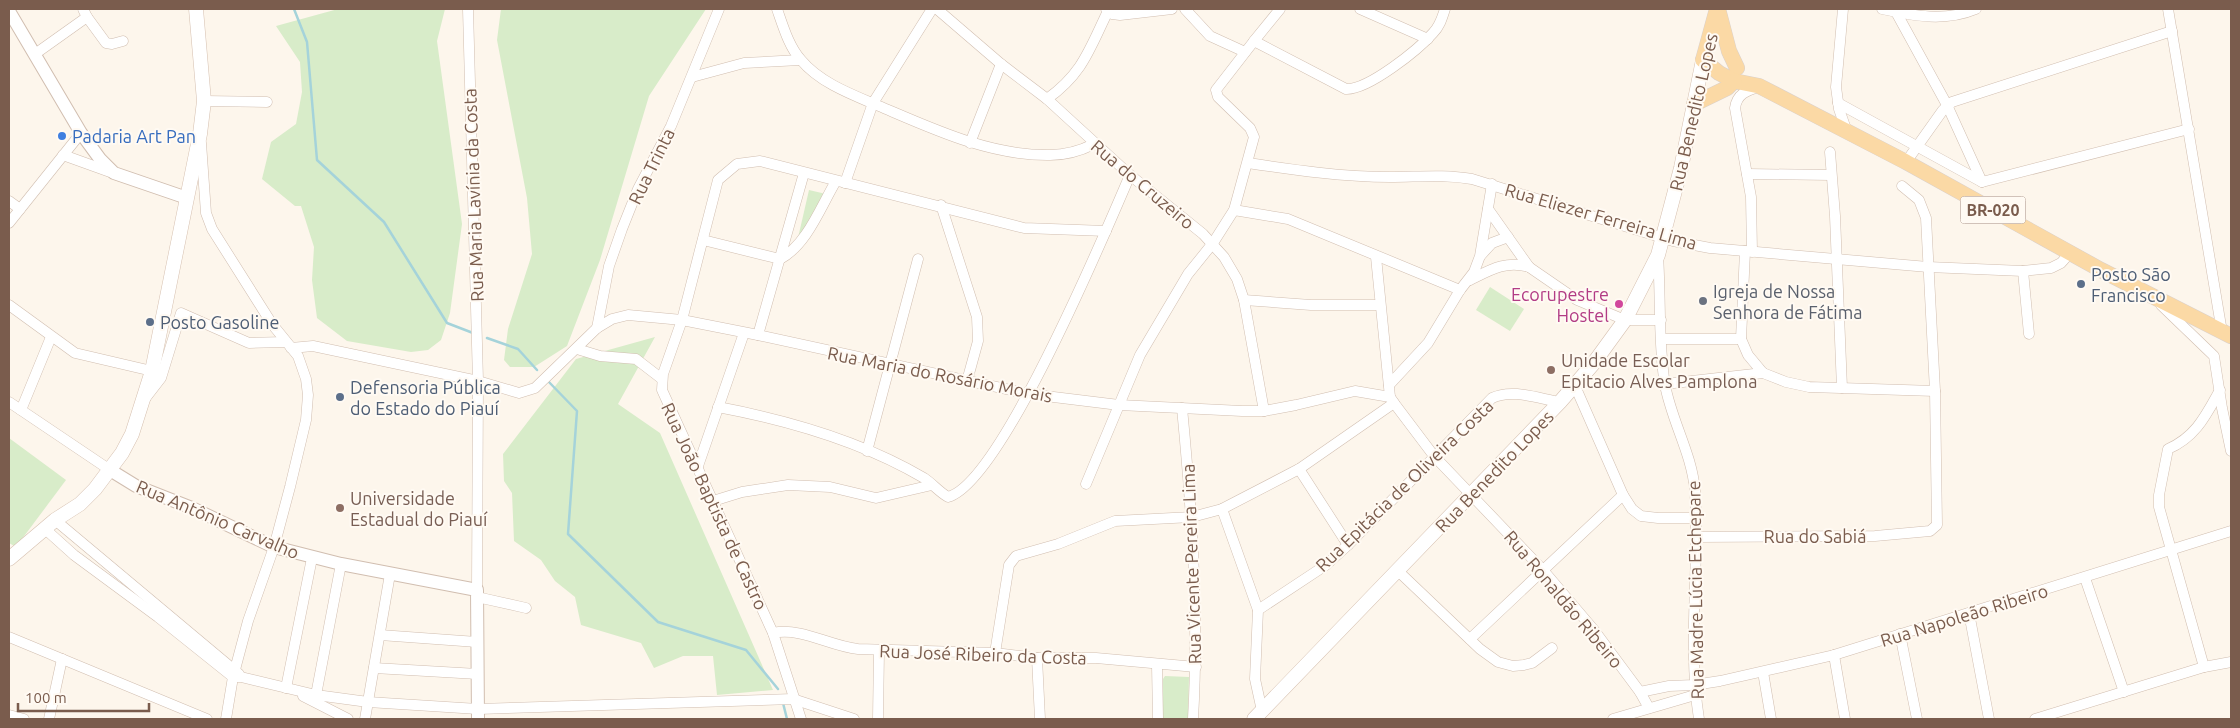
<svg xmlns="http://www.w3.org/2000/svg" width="2240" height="728" font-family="Ubuntu,sans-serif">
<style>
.green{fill:#d8ecc9}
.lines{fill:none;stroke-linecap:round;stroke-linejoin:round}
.stream{stroke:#a5d3da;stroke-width:2.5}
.minor-casing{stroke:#d1beb0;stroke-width:11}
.tertiary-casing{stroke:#d1beb0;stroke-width:14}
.secondary-casing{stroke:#d6c0b0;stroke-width:15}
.primary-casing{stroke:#dad1cd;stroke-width:16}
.minor{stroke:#fff;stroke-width:10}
.tertiary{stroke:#fff;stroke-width:12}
.secondary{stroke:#fff;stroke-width:14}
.primary{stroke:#fbd9a5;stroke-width:15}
.shop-dot{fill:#3f7fe0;stroke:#fffaf3;stroke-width:2}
.service-dot{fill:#5c6f8a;stroke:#fffaf3;stroke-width:2}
.worship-dot{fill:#6b7280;stroke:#fffaf3;stroke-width:2}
.hotel-dot{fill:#d1479c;stroke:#fffaf3;stroke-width:2}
.education-dot{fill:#8d6e63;stroke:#fffaf3;stroke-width:2}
.labels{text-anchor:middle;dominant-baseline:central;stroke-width:4;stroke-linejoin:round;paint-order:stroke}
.shield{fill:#fffaf3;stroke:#a28b7f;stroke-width:1}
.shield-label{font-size:16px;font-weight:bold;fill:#7a5c4d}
.street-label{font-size:18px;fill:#7a5c4d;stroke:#fffaf3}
.shop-label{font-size:18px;fill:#366cbe;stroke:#fffaf3;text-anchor:start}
.service-label{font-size:18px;fill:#4e5e75;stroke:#fffaf3;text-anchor:start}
.worship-label{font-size:18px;fill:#5b616d;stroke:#fffaf3;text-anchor:start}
.hotel-label{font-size:18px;fill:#b23c85;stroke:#fffaf3;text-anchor:end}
.education-label{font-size:18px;fill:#785e54;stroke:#fffaf3;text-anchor:start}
</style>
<rect width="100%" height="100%" fill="#fdf6ec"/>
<g class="green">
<path d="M338,9H445L437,41L462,224L450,313L441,340L428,350L411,352L347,341L317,318L312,280L314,247L301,206H295L262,179L271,142L296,124L302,92L300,62L276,26Z"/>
<path d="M501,9H706L649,96L600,260L567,346L534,367H510L504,360L508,329L532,254L527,198L497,40Z"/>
<path d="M809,190L826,194L795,251Z"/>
<path d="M1490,287L1524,309L1510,331L1476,310Z"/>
<path d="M655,337L618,404L660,433L773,690L717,695L713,656H683L654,668L641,643L581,625L575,597L555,581L541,560L514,541L512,493L504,481L503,454L576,359Z"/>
<path d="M9,438L66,480L16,547L9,543Z"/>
<path d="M1165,676L1189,677L1188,719H1162L1163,679Z"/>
</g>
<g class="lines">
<g class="stream">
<path d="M294,9L307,42L317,160L384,222L447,323L473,333"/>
<path d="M487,338L518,349L537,370"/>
<path d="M547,380L577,411L568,534L658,622L746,650L778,689"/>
<path d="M783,703L787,719"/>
</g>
<defs>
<g id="minor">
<path d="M468,9L478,381L477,590"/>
<path d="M777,9C783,26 789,47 801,60C820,83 853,95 879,106C933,129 990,156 1050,155C1066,155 1080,151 1094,144"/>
<path d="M937,9L1001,64L1047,99L1130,175L1203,234L1224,257L1237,279L1244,300L1264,411"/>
<path d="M1106,9L1112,14L1120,15L1172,9"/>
<path d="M1185,9L1210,36L1245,52"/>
<path d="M1280,9L1254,41L1346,89C1368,90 1418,50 1433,33C1440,26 1442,18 1445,9"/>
<path d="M1360,9L1428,39"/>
<path d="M1843,9L1836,87L1839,109L1847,132"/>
<path d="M1882,9C1914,16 1945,22 1976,9"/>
<path d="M2168,9L2222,332"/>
<path d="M1896,12L1947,105L1982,182"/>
<path d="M87,17L106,43L112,44L123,41"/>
<path d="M35,54L87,17L83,9"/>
<path d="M692,77L744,63L800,60"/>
<path d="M1047,99C1083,73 1089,50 1108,11"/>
<path d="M204,101L267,102"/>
<path d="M1838,103L1982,182L2189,129"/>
<path d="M201,143L206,213L212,229L272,324L298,356L306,379L308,395L306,420L290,487L274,547L248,621L233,677L226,719"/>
<path d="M970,143L1001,64"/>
<path d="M1830,152L1835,216L1842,388"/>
<path d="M63,155L113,173"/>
<path d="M1906,162L1943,110L1952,102L2172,31"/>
<path d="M1248,163C1295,170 1342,177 1390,177C1418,177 1444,174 1472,179L1673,241L1710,248L1928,267L2023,271L2051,268L2061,263L2070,253"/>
<path d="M1747,174L1831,175"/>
<path d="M845,183L873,103L932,9"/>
<path d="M9,201L20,209"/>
<path d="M941,205L977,317L978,341L967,381"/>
<path d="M1488,209L1529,267"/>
<path d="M1234,210L1288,219L1460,290"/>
<path d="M9,223L81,133"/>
<path d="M703,240L780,259C807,245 821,206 836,181"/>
<path d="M1745,251L1741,339L1748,355L1763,373"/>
<path d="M1752,252L1751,197L1735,108C1737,94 1746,91 1758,87"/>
<path d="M1481,255L1492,243L1508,237"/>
<path d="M1658,256C1661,298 1658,343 1665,385C1672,422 1692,454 1695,491C1700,567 1687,643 1699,719"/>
<path d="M1376,257L1390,397L1394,403L1434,456L1543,570L1594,630L1640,692L1649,708"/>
<path d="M2023,271L2029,334"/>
<path d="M1470,280C1490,270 1506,260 1529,267L1577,300L1625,320H1661"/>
<path d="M1244,300L1311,305H1379"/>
<path d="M9,305L75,353L152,371"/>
<path d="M2161,305L2214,356L2222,408L2231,451"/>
<path d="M597,328L609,266L622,229L638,189L671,126L719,9"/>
<path d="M758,335L804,173"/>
<path d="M1662,339H1741"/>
<path d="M291,348L313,346L478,381L519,393L535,388L597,328L612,319L628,315L682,320L758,335L1029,394L1119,405L1242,411H1264L1296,405L1355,391L1390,397"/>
<path d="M577,349L600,356L636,359L662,379"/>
<path d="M1665,384L1763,373L1786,382L1809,387L1935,391"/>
<path d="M1389,385L1428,343L1460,290L1474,272L1480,256L1492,184"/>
<path d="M1575,386L1623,495L1632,509L1641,516L1658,518H1696"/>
<path d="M144,400L161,378L181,313L249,343L285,342"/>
<path d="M9,402L110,470"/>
<path d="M718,407C787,420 863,442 924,478C933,484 939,492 948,497C1001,483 1105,233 1130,175"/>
<path d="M1182,408C1192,512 1199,615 1193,719"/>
<path d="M21,410L51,337"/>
<path d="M867,451L918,259"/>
<path d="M698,466L744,333"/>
<path d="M1299,469L1348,545"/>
<path d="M1086,484L1140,355L1188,274L1213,243L1234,210L1254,137L1250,128L1218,97L1216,90L1254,41"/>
<path d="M713,501L742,492L788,485L830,487L876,498L932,485"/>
<path d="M1222,509L1258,610L1255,679L1262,711"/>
<path d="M55,520L239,674"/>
<path d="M44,528L74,555L158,617L233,677H241L316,695L368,702L478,709L793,699L854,719"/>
<path d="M1696,537L1875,536L1930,531L1937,525L1935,391L1926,218L1919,200L1902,186"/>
<path d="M1397,570L1480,649L1498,662L1513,666L1524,665L1532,663L1552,648"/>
<path d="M2085,578L2124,692"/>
<path d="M477,597L526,608"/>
<path d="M1258,610L1326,565L1348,545L1492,398C1512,388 1540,399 1560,402"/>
<path d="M1969,613L1989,719"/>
<path d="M773,633C802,627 829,646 858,649L995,653L1037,658H1096L1196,667"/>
<path d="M1900,634L1917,719"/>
<path d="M380,635L477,642"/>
<path d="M9,637L207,719"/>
<path d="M1470,639L1623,495"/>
<path d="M995,653L1009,565L1016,556L1058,544L1115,521L1192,517L1222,509L1299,469L1394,403"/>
<path d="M1834,655L1845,719"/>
<path d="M1037,658L1040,719"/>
<path d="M1157,665L1158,719"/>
<path d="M2204,667L2159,507V495L2168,449C2196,437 2206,415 2220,390"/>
<path d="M374,668L478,674"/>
<path d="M1763,672L1771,719"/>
<path d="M286,688L312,558"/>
<path d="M1640,692L1669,686L1694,685L1720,681L1834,655L2231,531"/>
<path d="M316,695L341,564"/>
<path d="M303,696L348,719"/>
<path d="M9,715L24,719"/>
<path d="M49,719L62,659"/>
<path d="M365,719L390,574"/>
<path d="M801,719L773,633L662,390L663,374L682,320L718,180L737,164L760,161L1024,228L1106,231"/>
<path d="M878,719L879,650"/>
<path d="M1613,719L1695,695"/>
<path d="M2035,719L2204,667L2231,662"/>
</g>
<g id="tertiary">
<path d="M9,11L81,133L100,159L114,173L187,198"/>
<path d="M110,470L136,486L192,508L274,547L341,564L477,590L478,719"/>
</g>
<g id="secondary">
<path d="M9,559L55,520L80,504L95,489L122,453L132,434L152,371L200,134L204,101L196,9"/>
<path d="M1254,719L1560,402L1593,364L1625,320L1658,255L1681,168L1703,60"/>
</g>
<g id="primary">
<path d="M1718,9L1729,51L1737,68"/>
<path d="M1703,60L1719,73L1734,81L1759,86L1906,162L2101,270L2231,336"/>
<path d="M1703,60L1717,9"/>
<path d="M1694,104L1727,88L1734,81"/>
</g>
</defs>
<use href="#minor" class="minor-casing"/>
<use href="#tertiary" class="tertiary-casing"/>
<use href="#secondary" class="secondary-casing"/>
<use href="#primary" class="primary-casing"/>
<use href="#minor" class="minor"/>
<use href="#tertiary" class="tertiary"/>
<use href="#secondary" class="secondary"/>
<use href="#primary" class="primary"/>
</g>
<circle class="shop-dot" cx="62" cy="136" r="5"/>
<g class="service-dot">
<circle cx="2081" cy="284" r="5"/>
<circle cx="150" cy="322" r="5"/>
<circle cx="340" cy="397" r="5"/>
</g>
<circle class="worship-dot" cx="1703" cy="301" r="5"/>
<circle class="hotel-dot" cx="1619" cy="304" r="5"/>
<g class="education-dot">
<circle cx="1551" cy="370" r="5"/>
<circle cx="340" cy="508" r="5"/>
</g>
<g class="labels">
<rect class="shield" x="1960.5" y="196.5" width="65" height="27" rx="4"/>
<g class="shield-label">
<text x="1993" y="210">BR-020</text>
</g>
<g class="street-label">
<text transform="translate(1693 112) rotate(-77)">Rua Benedito Lopes</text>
<text transform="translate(651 166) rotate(-64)">Rua Trinta</text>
<text transform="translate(1143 184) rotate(40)">Rua do Cruzeiro</text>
<text transform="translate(473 195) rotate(-92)">Rua Maria Lavínia da Costa</text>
<text transform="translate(1601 216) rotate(16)">Rua Eliezer Ferreira Lima</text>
<text transform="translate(940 374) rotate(11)">Rua Maria do Rosário Morais</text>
<text transform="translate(1494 471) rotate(-46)">Rua Benedito Lopes</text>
<text transform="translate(1404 485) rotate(-44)">Rua Epitácia de Oliveira Costa</text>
<text transform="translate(715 506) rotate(65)">Rua João Baptista de Castro</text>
<text transform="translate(218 519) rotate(23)">Rua Antônio Carvalho</text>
<text x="1815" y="536">Rua do Sabiá</text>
<text transform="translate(1191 564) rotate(-92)">Rua Vicente Pereira Lima</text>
<text transform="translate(1695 590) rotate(-91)">Rua Madre Lúcia Etchepare</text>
<text transform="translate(1564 599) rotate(50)">Rua Ronaldão Ribeiro</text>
<text transform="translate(1964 615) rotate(-17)">Rua Napoleão Ribeiro</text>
<text transform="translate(983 654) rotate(2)">Rua José Ribeiro da Costa</text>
</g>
<g class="shop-label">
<text x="72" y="136">Padaria Art Pan</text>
</g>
<g class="service-label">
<text x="2091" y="274">Posto São<tspan x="2091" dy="21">Francisco</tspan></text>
<text x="160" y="322">Posto Gasoline</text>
<text x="350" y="387">Defensoria Pública<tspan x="350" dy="21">do Estado do Piauí</tspan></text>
</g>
<g class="worship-label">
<text x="1713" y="291">Igreja de Nossa<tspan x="1713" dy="21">Senhora de Fátima</tspan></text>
</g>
<g class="hotel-label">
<text x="1609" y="294">Ecorupestre<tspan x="1609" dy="21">Hostel</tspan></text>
</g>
<g class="education-label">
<text x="1561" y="360">Unidade Escolar<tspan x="1561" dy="21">Epitacio Alves Pamplona</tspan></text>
<text x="350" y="498">Universidade<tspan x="350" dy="21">Estadual do Piauí</tspan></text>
</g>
</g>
<rect width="2240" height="728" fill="none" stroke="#7a5c4d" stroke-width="20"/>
<path d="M18 703v8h131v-8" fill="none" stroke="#7a5c4d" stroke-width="2.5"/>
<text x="25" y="703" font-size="15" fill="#7a5c4d" stroke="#fffaf3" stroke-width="4" paint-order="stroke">100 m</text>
</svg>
